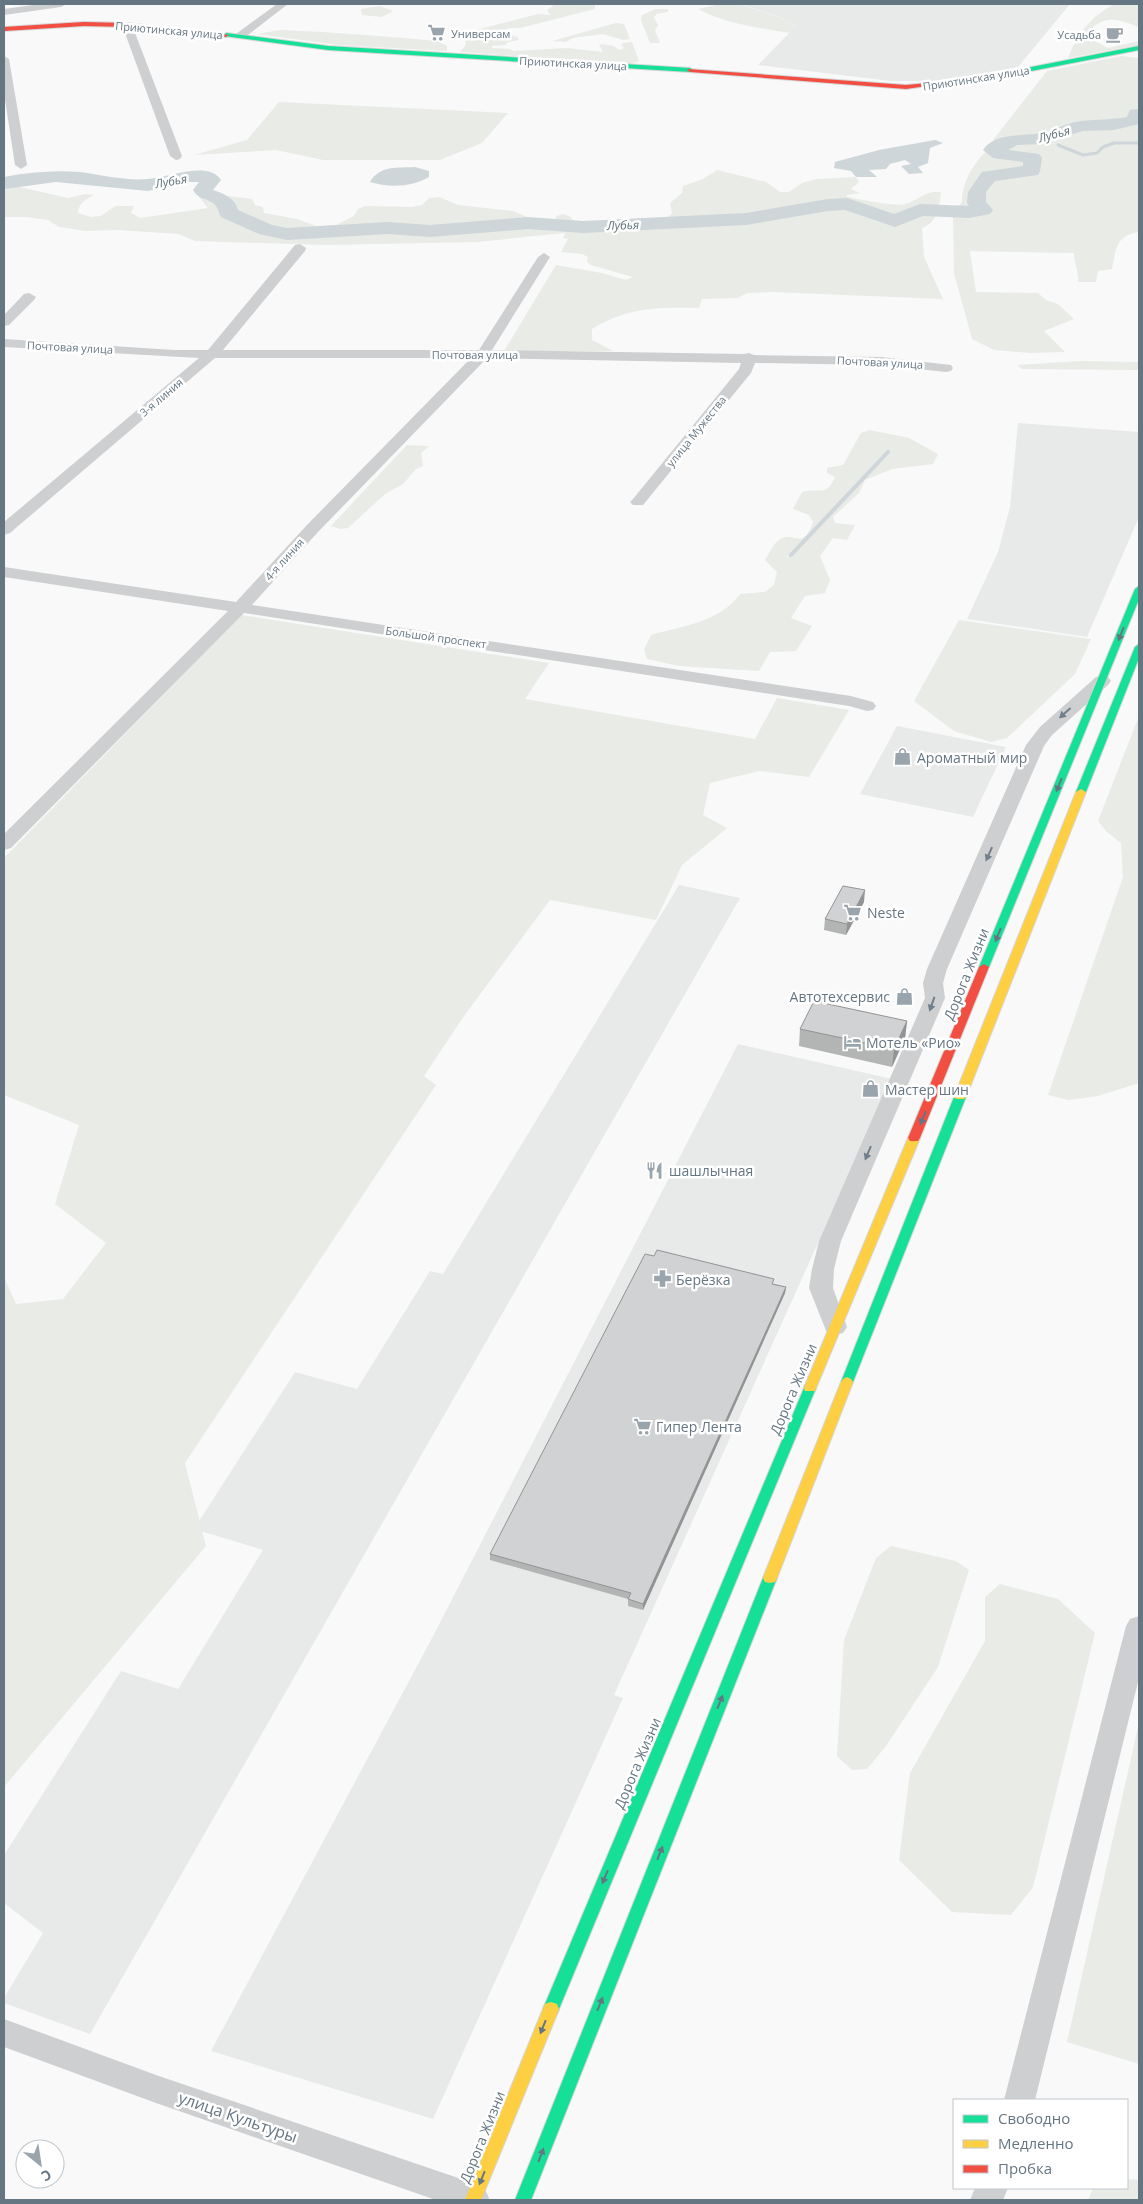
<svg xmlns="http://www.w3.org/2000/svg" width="1143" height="2204" font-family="'Open Sans',sans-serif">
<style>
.built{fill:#e8e9e9}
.green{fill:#e8ebe6}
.water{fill:#ced6d9}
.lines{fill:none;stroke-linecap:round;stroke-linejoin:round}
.stream-far1{stroke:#ced6d9;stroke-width:3}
.stream{stroke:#ced6d9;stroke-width:4}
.river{fill:#ced6d9;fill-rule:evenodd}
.fast-casing{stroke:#d5d6d7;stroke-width:2}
.slow-casing{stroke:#d5d6d7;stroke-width:2}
.jam-casing{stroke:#d5d6d7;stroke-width:2}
.street{fill:#cecfd0;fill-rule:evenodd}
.fast{fill:#16e098;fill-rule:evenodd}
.slow{fill:#ffcf43;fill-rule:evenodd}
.jam{fill:#f24e42;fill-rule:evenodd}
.wall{fill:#b3b5b5}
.shaded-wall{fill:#929394}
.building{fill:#d0d2d3;stroke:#929394}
.oneway{fill:#657683}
.oneway2{fill:#707f8b}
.labels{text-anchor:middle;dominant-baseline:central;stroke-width:5;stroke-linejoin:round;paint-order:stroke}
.far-street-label{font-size:11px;fill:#657683;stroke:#fff}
.far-poi-label{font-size:11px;fill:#657683;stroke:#fff;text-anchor:start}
.far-water-label{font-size:12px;font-style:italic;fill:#60757c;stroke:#fff}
.poi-label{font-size:14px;fill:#657683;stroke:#fff;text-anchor:start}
.street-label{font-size:14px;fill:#657683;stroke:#fff}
.near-street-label{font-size:16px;fill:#657683;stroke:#fff}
</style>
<rect width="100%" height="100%" fill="#f9f9f9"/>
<g class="built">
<path d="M741,4H1070L1018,67L947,81H891L758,65L796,26L793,22Z"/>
<path d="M1018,423L1139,432V517L1087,637L967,619L998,552L1010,507Z"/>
<path d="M897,726L1006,747L973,817L860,794Z"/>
<path d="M679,885L740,898L90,2034L4,2003V1998L43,1933L4,1903V1855L121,1671L178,1689L263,1550L194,1529L295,1372L357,1389L430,1271L443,1274Z"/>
<path d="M738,1044L892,1079L614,1695L623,1698L433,2119L211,2051L431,1640Z"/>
</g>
<g class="green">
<path d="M552,4L595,5V9L520,28H509L501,32L517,37L519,40L508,42L505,45L492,46V48L510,49L513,51L567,48L603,52L599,45L602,44L614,46L619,50L624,48L621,45L623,43L632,42L639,61L629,64L459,52C468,46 466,42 464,33L538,14L550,15L547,10L553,6Z"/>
<path d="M720,4H744L742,5L793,22L796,27L790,33C759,28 726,24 698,9Z"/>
<path d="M1115,4H1139V27C1123,21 1108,14 1093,27L1097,30L1095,34L1086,36L1108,48L1139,41V45L1068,58C1077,34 1092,15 1115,4Z"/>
<path d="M380,6L393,11L382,17L362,15L361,9Z"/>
<path d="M656,9H668V12L657,14L654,17L658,25L655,30L660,43H650L641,20L642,15Z"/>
<path d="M616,23L624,24L630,39L623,40L603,34L573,38L566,42L552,41Z"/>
<path d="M280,30C332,32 384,36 437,41L447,46V51L338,45L257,34Z"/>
<path d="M1121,56L1139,58V232C1116,235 1116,249 1112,269L1098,271L1096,282H1078C1079,271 1074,264 1074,253L970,251L976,292L1038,293L1046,300L1058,304L1074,319L1044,331L1065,352L1030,353L994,350L972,339L954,273L953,216L956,209L962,202C962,176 980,155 999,140H993L1047,71Z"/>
<path d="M279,102L508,113L482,143L440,160H323L276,150L194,155L247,140Z"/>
<path d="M717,170L766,182L780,192H789L802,183L817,179L856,177L859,182L851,189L860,193L847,195V197C860,199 893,207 905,204C920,200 925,190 941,192C939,207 938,222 922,228L924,257L943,299L773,292L747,293L738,298L702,299L699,308C658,307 628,307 592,329V340L613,351H504L556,265L602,273L626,280L633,277L591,265L587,262L588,257L582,254L561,252L568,239L563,238L565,233L477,242L325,245L195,241L178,234L118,230L86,231L59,227L48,220L26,217H4V191L8,187L15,186L68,198L86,194L94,195C87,199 78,203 78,213L91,217L101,216L115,206H134L131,213L140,218L208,208L196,193L202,186L209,187L207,191L212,194L252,199L255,205L263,207L264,213L297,219L316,226L336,225L354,216L358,209L365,206L412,207L422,205L429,198L439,197L458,205L513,211L537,221L556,220V216L564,214L571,217L572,220L598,224L661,221L672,214L670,203L682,193L683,186L703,179Z"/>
<path d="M1080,361L1139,362V370L1022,369L1017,365Z"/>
<path d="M870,430L909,438L938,454L933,464L892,469L865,480L859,493L833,517L835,523L855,525L847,540L833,538L820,556L830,580L825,593L805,596L791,618L812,626L796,651L770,652L759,671L679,666L647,659L644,649L651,635C682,626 720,622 740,594L765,592L774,585L777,572L765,560C769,554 773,544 779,540C792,529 803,553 813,522L809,515L793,509L802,492C820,487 826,498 835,477L827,473V468L843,465L861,433Z"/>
<path d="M407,445L429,446L421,453L423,466L416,469L403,484L385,494L348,528L340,529L331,526Z"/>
<path d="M241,615L549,663L525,699L755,739L777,698L849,710L809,777L759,771L710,783L703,815L727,828L682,865L656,920L550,900L464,1016L424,1076L436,1085L185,1463L206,1546L4,1787V1277L16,1304L63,1299L106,1243L55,1204L79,1125L4,1095V858Z"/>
<path d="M959,620L1091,639L1075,674L1007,738L991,742L954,731L914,701Z"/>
<path d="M1139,716V1083L1098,1096L1069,1100L1048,1095L1123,877L1121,843L1107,832L1098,821Z"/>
<path d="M891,1546L956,1561L969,1570L938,1667L886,1746L867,1769L852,1770L837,1756L844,1640L876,1558Z"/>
<path d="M1000,1584L1058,1599L1095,1633L1033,1887L1011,1915L952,1912L899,1860L910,1773L985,1641V1597Z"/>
<path d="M1139,1723V2064L1067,2042Z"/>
<path d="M1127,2179L1139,2180V2200H1088L1093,2188H1127Z"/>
</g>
<g class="water">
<path d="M935,140L943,143L930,148L928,163L918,167L923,173L909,174L901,166L911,164L905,160L890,164L886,169L869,170L877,177H856L851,171L834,168L835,162L879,150Z"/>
<path d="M415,167L429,171V177C413,187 389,188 370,182C380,165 397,168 415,167Z"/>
</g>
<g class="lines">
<path class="stream-far1" d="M1058,145L1083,155L1097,153L1103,147L1114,143H1139"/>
<path class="stream" d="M791,555L888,452"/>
<path class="river" d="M1139,109V124L1114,130L1083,131L1040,144L1017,145L1008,150L1039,154L1042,158L1040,171L1038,175L995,181L986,192V202L993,210L990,214L969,218L923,216L895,227L845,210L828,211L746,225L583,233L528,229L430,237L388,234L287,240L259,234L221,217C218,212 219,208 213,203C204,197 199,200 193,190L199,182H188L148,191L56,182L4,189V177C29,172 54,170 80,172C102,175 126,181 148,179C167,178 208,160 221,180L213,190C223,193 235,198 238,210L272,225L287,228L388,222L430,225L528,217L583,221L746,213L828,199L847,198L894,214L920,204L969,206L967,203L968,192L982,172L1023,166V162L993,158L983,150C995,132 1023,137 1040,133C1054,130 1067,123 1081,121C1097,119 1112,120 1127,117L1130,110Z"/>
<defs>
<g id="fast">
<path d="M226,33L328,46L690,68L693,70L690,72L328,50L224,36Z"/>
<path d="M1139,46V50L965,84L938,86L935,84L965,80Z"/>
<path d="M1139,586V599L989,967L984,970L980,969L979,967L1135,589Z"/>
<path d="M1139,644V658L1086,792L1084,794H1078L1076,792L1135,647Z"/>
<path d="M960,1093L966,1097L853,1382L851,1385H843L841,1382L954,1097Z"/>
<path d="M810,1383L815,1385L816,1388L559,2009L557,2014L551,2016L545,2014L543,2009L804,1388L805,1385Z"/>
<path d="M770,1573L775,1574L777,1578L531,2200H515L763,1578L765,1574Z"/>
</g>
<g id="slow">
<path d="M1081,789L1086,792L966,1097L964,1099H956L954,1097L1076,792Z"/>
<path d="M914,1134L920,1138L816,1388L815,1391H805L804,1388L908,1138Z"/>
<path d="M847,1377L851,1379L853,1382L777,1578L775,1582L770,1583L765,1582L763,1578L841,1382L843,1379Z"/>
<path d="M551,2002L557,2004L559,2009L481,2200H465L543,2009L545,2004Z"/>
</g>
<g id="jam">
<path d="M84,22L127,23L229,35L226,37L127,27L84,26L4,31V27Z"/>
<path d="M688,69L906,85L938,82L941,84L906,89L690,72L687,70Z"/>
<path d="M984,964L989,967L920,1138L918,1141H910L908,1138L979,967Z"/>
</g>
</defs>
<use href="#fast" class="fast-casing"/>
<use href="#slow" class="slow-casing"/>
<use href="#jam" class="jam-casing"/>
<g class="street">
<path d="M40,4H66L61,7L4,15V9Z"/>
<path d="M277,4H288L244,38H236L235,36L236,34Z"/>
<path d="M127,22L132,25L182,156L180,159L176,160L170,156L122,25Z"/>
<path d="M4,56L9,59L27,165L21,169L15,165L4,93Z"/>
<path d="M300,244L306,248L305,251L223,350H479L538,257L544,253L550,257L492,350L744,354L749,353L754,355L881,357L951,365L953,368L951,371L946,372L881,365L755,363L751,373L643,505H633L630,502L633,499L739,369L741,363L487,358L318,532L252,605L851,696L873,702L876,706L873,710L867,711L849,706L244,613L11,848L4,850V834L228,611L4,577V567L236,602L306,526L471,358H215L10,533L4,535V522L199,358L4,347V339L174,350H208L295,245Z"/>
<path d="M29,293L36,297L34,300L9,325L4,326V315L24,294Z"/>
<path d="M1102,676L1108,677L1111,681L1108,685L1052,735L1044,746L947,969L943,983L945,998L841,1241L834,1269L833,1288L847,1327L843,1333L835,1335L827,1333L809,1288L812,1269L819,1241L925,998L923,983L927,969L1026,745L1040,727L1096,677Z"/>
<path d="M1139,1616V1678L1035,2100H1004L1126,1626L1130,1619Z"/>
<path d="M4,2019L156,2075L473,2183L484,2187L489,2198L488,2200H436L156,2103L4,2047Z"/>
<path d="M975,2188H1008L1003,2200H970Z"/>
</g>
<use href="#fast" class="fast"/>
<use href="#slow" class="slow"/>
<use href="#jam" class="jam"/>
</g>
<g class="wall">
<path d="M864,902L846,935L824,930L825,919Z"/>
<path d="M907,1021L905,1038L892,1067L799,1046L800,1029Z"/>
<path d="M774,1284L786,1287L785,1293L643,1610L628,1606V1599L490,1560V1554Z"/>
</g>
<g class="shaded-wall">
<path d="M865,890L864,902L846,935L847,924Z"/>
<path d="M907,1021L905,1038L892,1067L894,1049Z"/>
<path d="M786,1287L785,1293L643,1610V1604Z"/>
</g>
<g class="building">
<path d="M843,886L865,890L847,924L825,919Z"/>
<path d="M814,1001L907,1021L894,1049L800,1029Z"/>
<path d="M657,1250L774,1279L772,1284L786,1287L643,1604L628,1599L631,1593L490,1554L645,1254L654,1256Z"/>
</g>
<defs><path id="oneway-solid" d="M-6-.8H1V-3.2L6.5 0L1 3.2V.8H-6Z" transform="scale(1.25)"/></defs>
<g class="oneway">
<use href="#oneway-solid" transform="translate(1121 634) rotate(112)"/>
<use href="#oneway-solid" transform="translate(1059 785) rotate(112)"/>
<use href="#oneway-solid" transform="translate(998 935) rotate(112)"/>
<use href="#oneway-solid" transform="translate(923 1118) rotate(113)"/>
<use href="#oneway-solid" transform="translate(720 1702) rotate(-68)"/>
<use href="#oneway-solid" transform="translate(660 1853) rotate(-68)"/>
<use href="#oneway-solid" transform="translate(605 1877) rotate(113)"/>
<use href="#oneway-solid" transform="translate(600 2004) rotate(-68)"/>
<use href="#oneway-solid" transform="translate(543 2027) rotate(112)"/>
<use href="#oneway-solid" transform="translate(541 2155) rotate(-69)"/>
<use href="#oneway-solid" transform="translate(482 2178) rotate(112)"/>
</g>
<g class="oneway2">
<use href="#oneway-solid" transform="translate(1065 713) rotate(138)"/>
<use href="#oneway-solid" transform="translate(989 854) rotate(114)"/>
<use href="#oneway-solid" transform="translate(932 1004) rotate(109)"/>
<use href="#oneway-solid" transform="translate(868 1153) rotate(113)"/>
</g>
<defs>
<symbol id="supermarket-bare" viewBox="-9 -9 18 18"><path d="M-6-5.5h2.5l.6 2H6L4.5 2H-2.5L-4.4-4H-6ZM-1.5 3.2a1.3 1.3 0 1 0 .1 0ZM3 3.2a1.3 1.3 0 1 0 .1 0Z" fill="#99a4ac" stroke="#fff" stroke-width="2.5" paint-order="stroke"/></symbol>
<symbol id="cafe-bare" viewBox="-9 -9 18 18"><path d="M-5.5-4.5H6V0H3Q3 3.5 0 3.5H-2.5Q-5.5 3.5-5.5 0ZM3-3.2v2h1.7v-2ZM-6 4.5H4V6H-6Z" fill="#99a4ac" stroke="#fff" stroke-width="2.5" paint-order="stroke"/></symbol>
<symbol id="shop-bare" viewBox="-9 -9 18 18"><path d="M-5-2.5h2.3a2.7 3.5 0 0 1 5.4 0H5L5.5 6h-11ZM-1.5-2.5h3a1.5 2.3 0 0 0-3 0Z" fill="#99a4ac" stroke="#fff" stroke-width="2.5" paint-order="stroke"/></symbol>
<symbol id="hotel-bare" viewBox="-9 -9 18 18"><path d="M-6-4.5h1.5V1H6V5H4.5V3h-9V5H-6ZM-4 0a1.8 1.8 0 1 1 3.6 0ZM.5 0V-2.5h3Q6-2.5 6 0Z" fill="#99a4ac" stroke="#fff" stroke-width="2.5" paint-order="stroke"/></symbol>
<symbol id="restaurant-bare" viewBox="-9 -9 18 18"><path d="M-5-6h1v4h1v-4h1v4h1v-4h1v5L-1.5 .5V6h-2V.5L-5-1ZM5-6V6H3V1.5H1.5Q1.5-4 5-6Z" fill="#99a4ac" stroke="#fff" stroke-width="2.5" paint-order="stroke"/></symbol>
<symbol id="pharmacy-bare" viewBox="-9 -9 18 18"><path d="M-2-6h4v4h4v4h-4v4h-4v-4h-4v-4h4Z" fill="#99a4ac" stroke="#fff" stroke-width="2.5" paint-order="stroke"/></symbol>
</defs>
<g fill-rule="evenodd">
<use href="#supermarket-bare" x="424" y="20" width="25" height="25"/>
<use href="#cafe-bare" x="1102" y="22" width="25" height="25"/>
<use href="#shop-bare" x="890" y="744" width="25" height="25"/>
<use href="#supermarket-bare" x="840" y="900" width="25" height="25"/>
<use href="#shop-bare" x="892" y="984" width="25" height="25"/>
<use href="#hotel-bare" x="840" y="1030" width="25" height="25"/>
<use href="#shop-bare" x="858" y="1076" width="25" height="25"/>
<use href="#restaurant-bare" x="642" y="1158" width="25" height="25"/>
<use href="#pharmacy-bare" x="650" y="1266" width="25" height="25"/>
<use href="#supermarket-bare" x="630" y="1414" width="25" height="25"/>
</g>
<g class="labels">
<g class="far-street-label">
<text transform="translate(169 30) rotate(5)">Приютинская улица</text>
<text transform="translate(573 63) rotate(3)">Приютинская улица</text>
<text transform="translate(976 78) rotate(-9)">Приютинская улица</text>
<text transform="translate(70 347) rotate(3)">Почтовая улица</text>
<text x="475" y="354">Почтовая улица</text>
<text transform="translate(880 362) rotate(3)">Почтовая улица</text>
<text transform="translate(161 397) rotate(-40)">3-я линия</text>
<text transform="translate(696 431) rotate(-51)">улица Мужества</text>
<text transform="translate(284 559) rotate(-48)">4-я линия</text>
<text transform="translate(436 637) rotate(8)">Большой проспект</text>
</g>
<g class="far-poi-label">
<text x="451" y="33">Универсам</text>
<text x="1101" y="34" text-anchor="end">Усадьба</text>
</g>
<g class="far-water-label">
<text transform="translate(1054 134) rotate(-15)">Лубья</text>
<text transform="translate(171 181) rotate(-10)">Лубья</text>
<text transform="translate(623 225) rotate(-2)">Лубья</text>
</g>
<g class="poi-label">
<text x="917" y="757">Ароматный мир</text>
<text x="867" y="912">Neste</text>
<text x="890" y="996" text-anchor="end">Автотехсервис</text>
<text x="866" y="1042">Мотель «Рио»</text>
<text x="885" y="1089">Мастер шин</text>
<text x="669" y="1170">шашлычная</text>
<text x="676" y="1279">Берёзка</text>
<text x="656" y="1426">Гипер Лента</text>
</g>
<g class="street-label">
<text transform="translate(966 974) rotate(-68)">Дорога Жизни</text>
<text transform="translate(793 1389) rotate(-67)">Дорога Жизни</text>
<text transform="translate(637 1763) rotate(-67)">Дорога Жизни</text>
<text transform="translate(482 2137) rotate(-68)">Дорога Жизни</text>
</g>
<g class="near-street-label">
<text transform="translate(238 2117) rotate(19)">улица Культуры</text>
</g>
</g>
<rect width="1143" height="2204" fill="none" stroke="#657683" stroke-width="10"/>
<rect x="953" y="2099" width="175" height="90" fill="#ffffff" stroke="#c1c8cd"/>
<rect x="963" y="2115" width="25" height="8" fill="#16e098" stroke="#c1c8cd"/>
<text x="998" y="2124" font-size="15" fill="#657683">Свободно</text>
<rect x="963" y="2140" width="25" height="8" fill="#ffcf43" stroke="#c1c8cd"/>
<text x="998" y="2149" font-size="15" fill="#657683">Медленно</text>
<rect x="963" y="2165" width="25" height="8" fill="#f24e42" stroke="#c1c8cd"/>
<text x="998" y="2174" font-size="15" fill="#657683">Пробка</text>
<g transform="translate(40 2164) rotate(150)"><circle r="24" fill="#ffffff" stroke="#c1c8cd"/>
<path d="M0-4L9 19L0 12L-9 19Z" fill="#99a4ac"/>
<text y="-8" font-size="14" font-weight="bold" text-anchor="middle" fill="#657683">С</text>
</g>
</svg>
